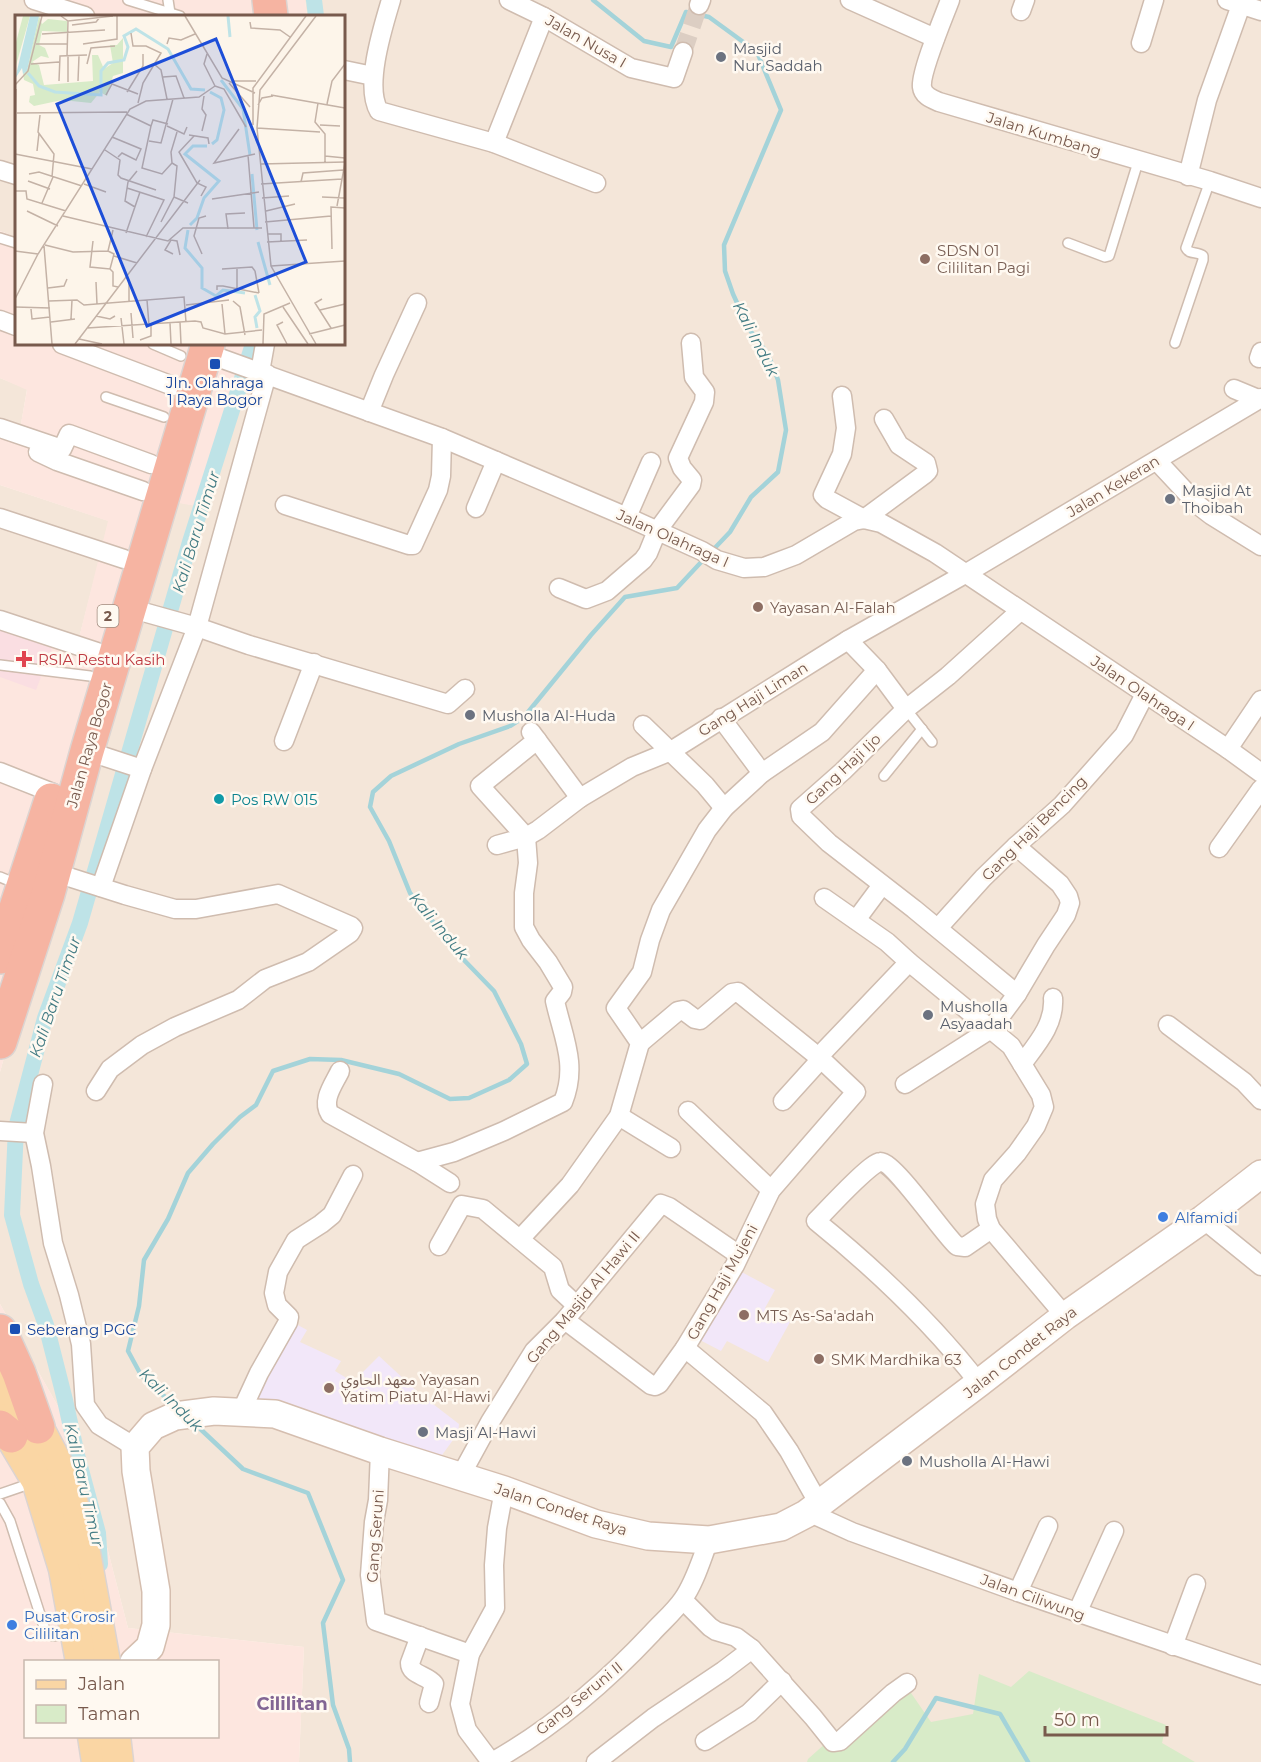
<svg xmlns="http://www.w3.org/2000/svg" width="1261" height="1762" font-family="Montserrat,'Noto Sans Arabic',sans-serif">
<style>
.residential{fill:#f4e6d9}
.commercial{fill:#fde6df;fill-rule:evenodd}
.education{fill:#f2e7f9}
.medical{fill:#fadee2}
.green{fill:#d8ebc8}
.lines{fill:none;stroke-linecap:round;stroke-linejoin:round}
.stream{stroke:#a4d3d9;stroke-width:4.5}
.canal{stroke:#bee3e7;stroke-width:16}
.street-tunnel{stroke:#dccec3;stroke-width:18;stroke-dasharray:18 9;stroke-linecap:butt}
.lane-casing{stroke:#cfbcaf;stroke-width:12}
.street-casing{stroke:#cfbcaf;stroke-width:21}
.secondary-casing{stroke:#d5beaf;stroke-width:30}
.primary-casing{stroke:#dcd4d1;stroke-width:33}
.highway-casing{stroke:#dcd4d1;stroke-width:36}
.lane{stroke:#fff;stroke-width:9}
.street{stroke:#fff;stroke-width:18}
.secondary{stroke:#fff;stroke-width:27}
.primary{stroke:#fad6a4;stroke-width:30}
.highway{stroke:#f6b4a2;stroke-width:33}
.worship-dot{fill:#6b7280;stroke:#fff9f1;stroke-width:2}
.education-dot{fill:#8d6e63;stroke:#fff9f1;stroke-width:2}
.transit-dot{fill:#1a4fb4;stroke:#fff9f1;stroke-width:2}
.health-dot{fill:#e0444e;stroke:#fff9f1;stroke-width:2}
.culture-dot{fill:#0f9aa8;stroke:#fff9f1;stroke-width:2}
.shop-dot{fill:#3f7fe0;stroke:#fff9f1;stroke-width:2}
.labels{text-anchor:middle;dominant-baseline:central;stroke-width:5;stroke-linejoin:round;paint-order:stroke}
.shield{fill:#fff9f1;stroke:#a08a7e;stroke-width:1.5}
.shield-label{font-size:14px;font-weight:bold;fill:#785a4d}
.street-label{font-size:15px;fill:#785a4d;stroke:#fff9f1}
.worship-label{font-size:15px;fill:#5b616d;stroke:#fff9f1;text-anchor:start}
.education-label{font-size:15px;fill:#785e54;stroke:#fff9f1;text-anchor:start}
.transit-label{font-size:15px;fill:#164399;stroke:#fff9f1}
.health-label{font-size:15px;fill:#be3a42;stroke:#fff9f1;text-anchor:start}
.culture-label{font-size:15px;fill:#0d838f;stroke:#fff9f1;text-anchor:start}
.shop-label{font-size:15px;fill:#366cbe;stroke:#fff9f1;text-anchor:start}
.water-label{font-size:16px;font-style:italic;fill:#437c84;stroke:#fff9f1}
.quarter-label{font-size:18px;font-weight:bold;fill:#826594;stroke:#fff9f1}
.inset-river{fill:none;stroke:#bee3e7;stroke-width:3}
.inset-road{fill:none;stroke:#c4b2a6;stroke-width:1.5}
.view{fill:#1d4ed8;fill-opacity:0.15;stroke:#1d4ed8;stroke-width:3}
.inset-edge{fill:none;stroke:#785a4d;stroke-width:3}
</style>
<rect width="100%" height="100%" fill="#fdf5ea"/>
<g class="residential">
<path d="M0,0H40L87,16H16V237L0,231Z"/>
<path d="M305,0H1261V1762H299L304,1647L128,1628L81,1447L0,1304V1072L161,499L208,508L250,344H344V16H307Z"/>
<path d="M0,378L27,389L20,430L0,424Z"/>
<path d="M0,485L109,521L77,646L0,622Z"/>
</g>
<g class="commercial">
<path d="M40,0H305L307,16H87Z"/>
<path d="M0,231L16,237V344H250L208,508L161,500L0,1072V622L77,646L108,521L0,485V424L20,429L27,390L0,378Z"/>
<path d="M0,1304L81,1447L128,1628L304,1647L299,1762H0ZM26,1662H218V1736H26Z"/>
</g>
<g class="education">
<path d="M736,1269L775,1290L765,1308L790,1322L768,1362L727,1341L721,1351L698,1339Z"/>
<path d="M283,1317L307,1330L300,1342L341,1361L335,1371L353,1382L379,1356L420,1394L459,1424L458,1433L432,1469L242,1395Z"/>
</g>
<path class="medical" d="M0,619L55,640L36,690L0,677Z"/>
<path class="green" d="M1029,1671L1166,1725L1162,1743L1195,1762H807L808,1759L900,1677L931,1722L973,1714L979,1674L1011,1687Z"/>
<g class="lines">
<g class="stream">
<path d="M593,0L644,41L671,47L686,12L709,17L757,52L781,110L724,245L725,271L733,294L749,329L768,354L778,380L786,430L778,472L751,497L730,532L710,553"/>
<path d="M175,1406L141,1375L128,1351L139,1306L144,1260L168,1219L188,1173L213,1144L240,1117L256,1105L273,1071L310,1059L341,1060L399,1074L450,1099L469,1098L509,1080L527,1064L521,1044L494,991L462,958L410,893L389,841L370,807L373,792L391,776L459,744L510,726L524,717L591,635L625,597L677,588L704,559"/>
<path d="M195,1424L243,1469L308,1493L343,1580L323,1623L333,1705L349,1749L350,1762"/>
<path d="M893,1762L905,1749L936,1698L1000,1714L1028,1762"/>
</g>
<g class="canal">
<path d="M314,0L316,16"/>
<path d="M100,1564L98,1533L77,1455L65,1400L46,1325L31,1284L12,1215L16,1128L45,1018L80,923L190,542L253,344"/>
</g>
<path class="street-tunnel" d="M683,52L699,5"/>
<defs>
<g id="lane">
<path d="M128,0L180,16"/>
<path d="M168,0L170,13"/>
<path d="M0,238L16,243"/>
<path d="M1068,243L1105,257L1109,256L1138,162"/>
<path d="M1175,343L1203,260V256C1198,251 1189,255 1186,248L1210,181"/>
<path d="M153,344L181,356"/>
<path d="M106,397L164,417"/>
<path d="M0,665L90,676"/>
<path d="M906,709L932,742"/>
<path d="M884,776L922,729"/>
<path d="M0,877L17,884"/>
<path d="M0,1494L35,1482"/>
<path d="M0,1503L10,1521L45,1630L53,1636L70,1633"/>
</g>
<g id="street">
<path d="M34,0L85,16"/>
<path d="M391,0C383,27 364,86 379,111L494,143L596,183"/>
<path d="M509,0L544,17L631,68L674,78L683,52"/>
<path d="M850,0L935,38"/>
<path d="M950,0C944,16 920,73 922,87C923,96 932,99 939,102L1210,181L1261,198"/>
<path d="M1227,0L1261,11"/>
<path d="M699,5L701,0"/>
<path d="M1021,11L1025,0"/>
<path d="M1141,43L1154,0"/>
<path d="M344,70L373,76"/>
<path d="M494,143L544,17"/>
<path d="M0,170L16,175"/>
<path d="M1188,176L1207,100L1241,5"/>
<path d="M0,320L16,326"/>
<path d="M62,344L173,386"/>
<path d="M206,353L442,438L627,517L702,551L717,560L744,568L764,567L796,555L854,521L864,519L881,523L935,553L1228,749L1261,773"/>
<path d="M1259,358L1261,352"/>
<path d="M260,372L265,344"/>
<path d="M1234,389L1258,399"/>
<path d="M842,396L846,428L842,454L823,495L827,499L864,519L925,474L928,471L926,463L899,445L884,419"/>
<path d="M369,412L384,375L417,303"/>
<path d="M0,428L62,449L69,434L151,464"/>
<path d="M38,452L57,461L143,491"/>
<path d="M1157,461L1198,505L1211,515L1261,546"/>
<path d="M285,505L409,545H413L438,490L441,476L442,438"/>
<path d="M476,508L496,461"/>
<path d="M627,517L651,462"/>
<path d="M0,518L124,559"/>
<path d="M559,588L586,599L607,591L643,560L648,553L657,531L691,485L692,480L682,468L678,458L704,402L705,392L694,377L691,343"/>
<path d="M129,608L197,627L249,645L448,704L465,689"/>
<path d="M0,620L97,652"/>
<path d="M848,640L877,670L906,709"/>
<path d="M721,718L762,773"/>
<path d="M643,725L705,785L724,808L762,773L822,732L877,670"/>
<path d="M531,732L580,798"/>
<path d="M284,741L314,663"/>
<path d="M1228,749L1261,700"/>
<path d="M87,751L142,769"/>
<path d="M0,772L53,793"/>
<path d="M497,845L526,837L538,830L580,798L632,767L671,751L848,640L965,574L1261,398"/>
<path d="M1219,848L1261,789"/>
<path d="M53,872L125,895L175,909H196L278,894L351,926L353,928L350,933L308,962L265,979L238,1000L175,1027L142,1045L110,1069L96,1091"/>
<path d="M101,887L142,769L197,627L267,374"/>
<path d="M824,898L887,942L909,962L1011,1046L1041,1095L1044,1107L1036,1126L1017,1153L993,1180L985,1204L987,1219L991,1229L1065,1316"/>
<path d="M856,920L882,885"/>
<path d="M938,928L983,878L1016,846L1062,805L1124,735L1145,694"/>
<path d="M1017,994L914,909L829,843L801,816L800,809L843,771L906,709L948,676L1020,611"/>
<path d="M1168,1025L1244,1082L1261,1100"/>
<path d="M640,1043L678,1011L683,1010L695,1019L700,1020L732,993L738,992L821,1059L856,1092L771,1190L735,1265L685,1348L763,1413L789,1451L819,1504"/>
<path d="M825,1050L909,962"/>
<path d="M1022,1064C1037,1044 1055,1024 1053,998"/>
<path d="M340,1071C334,1084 321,1100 330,1114L417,1162L450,1183"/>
<path d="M43,1084L34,1133L41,1166L53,1243L69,1295L81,1344L85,1405L99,1425L135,1447"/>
<path d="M905,1084L991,1029L1017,994L1046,945L1066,915L1070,903L1068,896L1060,884L1016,846"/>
<path d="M783,1101L821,1059"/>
<path d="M688,1111L771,1190"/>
<path d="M619,1116L671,1148"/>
<path d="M0,1131L34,1133"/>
<path d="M417,1162L454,1152L504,1131L563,1102C578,1065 563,1037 555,1001L562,992L563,987L548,962L531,940L524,927V893L528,863L526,837L480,786L537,740"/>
<path d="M1203,1219L1261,1266"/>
<path d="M520,1239L570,1185L619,1116L640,1043L616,1008L642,972L650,940L661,910L707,830L724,808"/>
<path d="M439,1246L462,1205L483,1209L553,1267L560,1290L576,1305"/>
<path d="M565,1320L651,1385L655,1386L659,1384L685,1348"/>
<path d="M979,1383C933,1324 874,1268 816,1221C825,1212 871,1162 880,1162C894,1161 944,1235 957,1246L965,1247L991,1229"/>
<path d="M241,1412L259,1373L288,1322L289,1317L277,1305L274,1293L278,1272L296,1240L321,1224L332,1215L353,1175"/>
<path d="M380,1451L378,1500L374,1522L370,1575L376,1621L470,1654"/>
<path d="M461,1475L490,1422L534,1351L565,1320L661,1204L669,1207L739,1255"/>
<path d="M808,1512L852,1532L1018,1592L1261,1675"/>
<path d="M1018,1592L1048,1526"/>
<path d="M683,1600L710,1627L716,1631L736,1637L752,1649L813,1717L833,1742L840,1741L893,1693L907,1683"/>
<path d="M1077,1613L1114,1531"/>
<path d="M420,1636L410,1663C410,1675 427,1675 434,1684L429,1703"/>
<path d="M1173,1646L1196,1584"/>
<path d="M705,1741L749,1713L782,1681"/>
<path d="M491,1762L467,1730L460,1704L470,1654L495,1608L494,1565L497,1528L504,1490"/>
<path d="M492,1762C551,1729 606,1682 652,1633C662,1622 675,1611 683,1599C695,1582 701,1560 709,1540"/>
<path d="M596,1762L653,1718L723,1671L752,1649"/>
</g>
<path id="secondary" d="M134,1662L150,1647L156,1625V1591L136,1471L135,1447L153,1426L175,1416L214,1411L275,1414L380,1451L504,1490L596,1524L648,1536L709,1540L781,1527L806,1514L979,1383L1065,1316L1203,1219L1261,1174"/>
<g id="primary">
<path d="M0,1385L38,1427L67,1482L83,1542L105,1662"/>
<path d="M0,1419L37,1481L64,1569L81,1662"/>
<path d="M93,1736L97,1762"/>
<path d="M115,1736L118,1762"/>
</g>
<g id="highway">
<path d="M269,0L271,16"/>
<path d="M0,957L51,800"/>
<path d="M0,1042L48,894L87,751L208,344"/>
<path d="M0,1331L19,1373L38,1427"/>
<path d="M0,1427L11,1436"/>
</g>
</defs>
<use href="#lane" class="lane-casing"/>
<use href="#street" class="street-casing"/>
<use href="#secondary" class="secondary-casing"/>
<use href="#primary" class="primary-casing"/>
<use href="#highway" class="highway-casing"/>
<use href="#lane" class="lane"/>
<use href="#street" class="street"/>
<use href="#secondary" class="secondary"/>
<use href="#primary" class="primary"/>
<use href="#highway" class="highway"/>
</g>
<g class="worship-dot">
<circle cx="721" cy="57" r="6"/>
<circle cx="1170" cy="499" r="6"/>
<circle cx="470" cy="715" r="6"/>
<circle cx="928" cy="1015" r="6"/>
<circle cx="423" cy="1432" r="6"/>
<circle cx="907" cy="1461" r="6"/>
</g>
<g class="education-dot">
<circle cx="925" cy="259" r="6"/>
<circle cx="758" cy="607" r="6"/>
<circle cx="744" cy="1315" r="6"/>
<circle cx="819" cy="1359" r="6"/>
<circle cx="329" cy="1388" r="6"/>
</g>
<g class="transit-dot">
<rect x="209" y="358" width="12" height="12" rx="3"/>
<rect x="9" y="1323" width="12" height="12" rx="3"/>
</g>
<path class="health-dot" d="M21 650h6v6h6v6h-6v6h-6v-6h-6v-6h6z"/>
<circle class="culture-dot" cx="219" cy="799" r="6"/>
<g class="shop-dot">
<circle cx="1163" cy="1217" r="6"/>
<circle cx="12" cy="1625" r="6"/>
</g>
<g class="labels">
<rect class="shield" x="97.5" y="605" width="21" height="22" rx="4.5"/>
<g class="shield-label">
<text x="108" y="616">2</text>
</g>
<g class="street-label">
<text transform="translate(586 41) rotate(30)">Jalan Nusa I</text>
<text transform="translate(1044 134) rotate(17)">Jalan Kumbang</text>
<text transform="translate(1113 486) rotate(-31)">Jalan Kekeran</text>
<text transform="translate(673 538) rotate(24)">Jalan Olahraga I</text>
<text transform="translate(1143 693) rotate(34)">Jalan Olahraga I</text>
<text transform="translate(753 699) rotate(-32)">Gang Haji Liman</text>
<text transform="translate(89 745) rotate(-74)">Jalan Raya Bogor</text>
<text transform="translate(843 769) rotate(-43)">Gang Haji Ijo</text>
<text transform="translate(1034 828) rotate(-45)">Gang Haji Bencing</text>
<text transform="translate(722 1282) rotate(-61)">Gang Haji Mujeni</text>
<text transform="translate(583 1297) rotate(-50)">Gang Masjid Al Hawi II</text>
<text transform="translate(1020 1352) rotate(-38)">Jalan Condet Raya</text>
<text transform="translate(561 1509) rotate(18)">Jalan Condet Raya</text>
<text transform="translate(375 1536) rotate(-86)">Gang Seruni</text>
<text transform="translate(1033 1597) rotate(20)">Jalan Ciliwung</text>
<text transform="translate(579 1698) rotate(-39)">Gang Seruni II</text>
</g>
<g class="worship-label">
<text x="733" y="48">Masjid<tspan x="733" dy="17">Nur Saddah</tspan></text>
<text x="1182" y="490">Masjid At<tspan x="1182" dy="17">Thoibah</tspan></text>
<text x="482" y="715">Musholla Al-Huda</text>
<text x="940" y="1006">Musholla<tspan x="940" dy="17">Asyaadah</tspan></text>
<text x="435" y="1432">Masji Al-Hawi</text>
<text x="919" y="1461">Musholla Al-Hawi</text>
</g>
<g class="education-label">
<text x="937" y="250">SDSN 01<tspan x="937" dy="17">Cililitan Pagi</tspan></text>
<text x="770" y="607">Yayasan Al-Falah</text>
<text x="756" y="1315">MTS As-Sa'adah</text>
<text x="831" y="1359">SMK Mardhika 63</text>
<text x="341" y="1379">معهد الحاوي Yayasan<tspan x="341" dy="17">Yatim Piatu Al-Hawi</tspan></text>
</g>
<g class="transit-label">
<text x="215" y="382">Jln. Olahraga<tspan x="215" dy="17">1 Raya Bogor</tspan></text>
<text x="27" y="1329" text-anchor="start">Seberang PGC</text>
</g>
<g class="health-label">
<text x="38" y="659">RSIA Restu Kasih</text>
</g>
<g class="culture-label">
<text x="231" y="799">Pos RW 015</text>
</g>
<g class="shop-label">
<text x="1175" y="1217">Alfamidi</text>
<text x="24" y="1616">Pusat Grosir<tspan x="24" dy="17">Cililitan</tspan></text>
</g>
<g class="water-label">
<text transform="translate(756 339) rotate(63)">Kali Induk</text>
<text transform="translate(196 532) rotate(-73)">Kali Baru Timur</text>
<text transform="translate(439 926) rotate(50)">Kali Induk</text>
<text transform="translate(55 997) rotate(-71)">Kali Baru Timur</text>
<text transform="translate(171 1400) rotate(45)">Kali Induk</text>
<text transform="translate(84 1485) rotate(77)">Kali Baru Timur</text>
</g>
<g class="quarter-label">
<text x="292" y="1704">Cililitan</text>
</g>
</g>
<g transform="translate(15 15)">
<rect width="330" height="330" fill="#fdf5ea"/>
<path d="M8,1H15L0,54V31ZM24,1L27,9L33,4L52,6V17L27,16L24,30L30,33L34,43L26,41L17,47L24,50L29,70L78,66L77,40H83L89,54L98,48L95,30H102L108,23V58L98,61L92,81L85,77L76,88L47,85L19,91L14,87L15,81L20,80L18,69L9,65L8,59L12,55Z" fill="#d8ebc8"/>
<path d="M15,1H24L12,56L8,59L7,53L0,64Z" fill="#bee3e7"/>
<path class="inset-river" d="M213,1L215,22M13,58L24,71L40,77L86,80V56L93,48L109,45L113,32L109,21L121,14L153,34L176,74L190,75M206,65L228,94L235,140M195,77L206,83L209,95L202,125L197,129M237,159L242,215M175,210L182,203L189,183L204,166L170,139L178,131H192M173,215L170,233L187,253V273L201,281L208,275L230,278M243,227L255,270M240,280L245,296L240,302L242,313"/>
<path class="inset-road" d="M46,1L53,6L98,1M170,1L207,63L240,78M301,1L245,75L242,113L256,251L301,329M235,7L236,13L265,15L275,22M57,10L81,7L85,2M116,18L118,31H131L146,38L128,68L123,88M27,19L90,15M21,29H52M68,29L102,24V1M152,29L154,23L166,25L180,19M192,39L189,49L200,71M52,41L53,6M16,49L44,47M72,49L76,33L100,31M139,49L146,55L152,84M148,62L161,61L169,83M44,66L45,41L72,40M63,66L64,41M217,66H241M53,67V41M214,68L235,92M0,70L13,56L27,1M200,71L209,74L231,112M112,77L128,51V39M91,80L97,69L123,79M256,80L330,93M303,88L300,107L310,119V148M312,89L317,66L330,49M243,90L247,83L258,81M2,98L112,97M111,99L136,111L127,153L147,159L157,148M25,100L23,117L39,139L37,162M238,110V73L291,1M305,110L325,111M136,111L138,105L153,109M152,111L169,119L172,112M242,113L305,117M224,114L199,148L240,139M187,116L191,100L187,94L189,81M174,120L193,123L194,129M179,121L164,137L182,168L191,172L186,181M97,122L126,134L121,145L107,138L103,142M134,126L146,128L158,84M90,135L105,145L103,160L106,163L141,175M22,136L24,118M0,139L77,154M0,139L1,74M233,140L239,213M310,141L330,143M246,149L330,147M14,159L24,157L67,171M13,166L35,174M286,167L288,158L328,155M69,169L91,177M246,169L327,164M112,173L149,185L131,222M0,176H11L12,184L51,196M159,182L162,151L157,148L156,137L162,117M307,182L330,183M247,183L274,181M197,184L244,177M27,188L38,162M322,191L330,148M120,192L110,186L113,167L122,156M12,196L43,211M251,196L280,189M48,201L153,226L168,213H247M146,207L159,182L173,188M250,207L316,201M213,214L211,199L230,198M111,218L125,177M253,219H266V226M78,226L75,252L95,254L99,239L93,236M252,227L292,225M30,230L58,237L93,236L98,215M29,231L37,329M317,234L316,192L330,193M0,236L23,239M158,239L150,235L156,225L162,226L165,240M187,239L179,221L184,203L191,201M99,241L122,248M256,251L330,246M95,254L98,257V271L103,272M207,254L237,252L240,256M222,254V273M240,256L244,278M114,266V287M81,267L82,289M33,273L49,271L52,264M202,275V271H208L244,278M0,284L23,239L115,94L131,86L184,82L200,71M307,284L300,288L316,313M132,285L134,310M34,286L62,285L69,290L169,282L171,307M218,286L225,292L230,320M207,289L210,319M171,290L214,285M0,292L35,293M268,292L293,329M16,294L17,304L35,302M305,295L330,289M116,298L118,323M81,301L95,304L100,301M106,303L109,329M56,304L57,285M36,307L60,304M165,307L166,329M268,307L262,310L272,329M155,308L156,329M72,313L180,306L186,307L188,313L210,319L247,315M294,319L330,310M64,324L87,329M125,325L136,321V310M60,329L185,165M248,329L249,299L275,288"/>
<path class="view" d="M201,24L291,247L132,311L42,89Z"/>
<rect width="330" height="330" class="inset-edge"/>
</g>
<rect x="24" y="1660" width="195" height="78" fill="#fff9f1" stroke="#c9b9af" stroke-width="1.5"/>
<rect x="36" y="1680" width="30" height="9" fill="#fad6a4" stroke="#c9b9af" stroke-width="1.5"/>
<text x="78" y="1690" font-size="18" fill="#785a4d">Jalan</text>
<rect x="36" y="1705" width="30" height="18" fill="#d8ebc8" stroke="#c9b9af" stroke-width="1.5"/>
<text x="78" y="1720" font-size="18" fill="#785a4d">Taman</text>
<path d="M1045 1726v9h122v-9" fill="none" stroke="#785a4d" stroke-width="3"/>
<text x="1054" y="1726" font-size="18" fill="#785a4d" stroke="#fff9f1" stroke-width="4.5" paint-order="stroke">50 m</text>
</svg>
